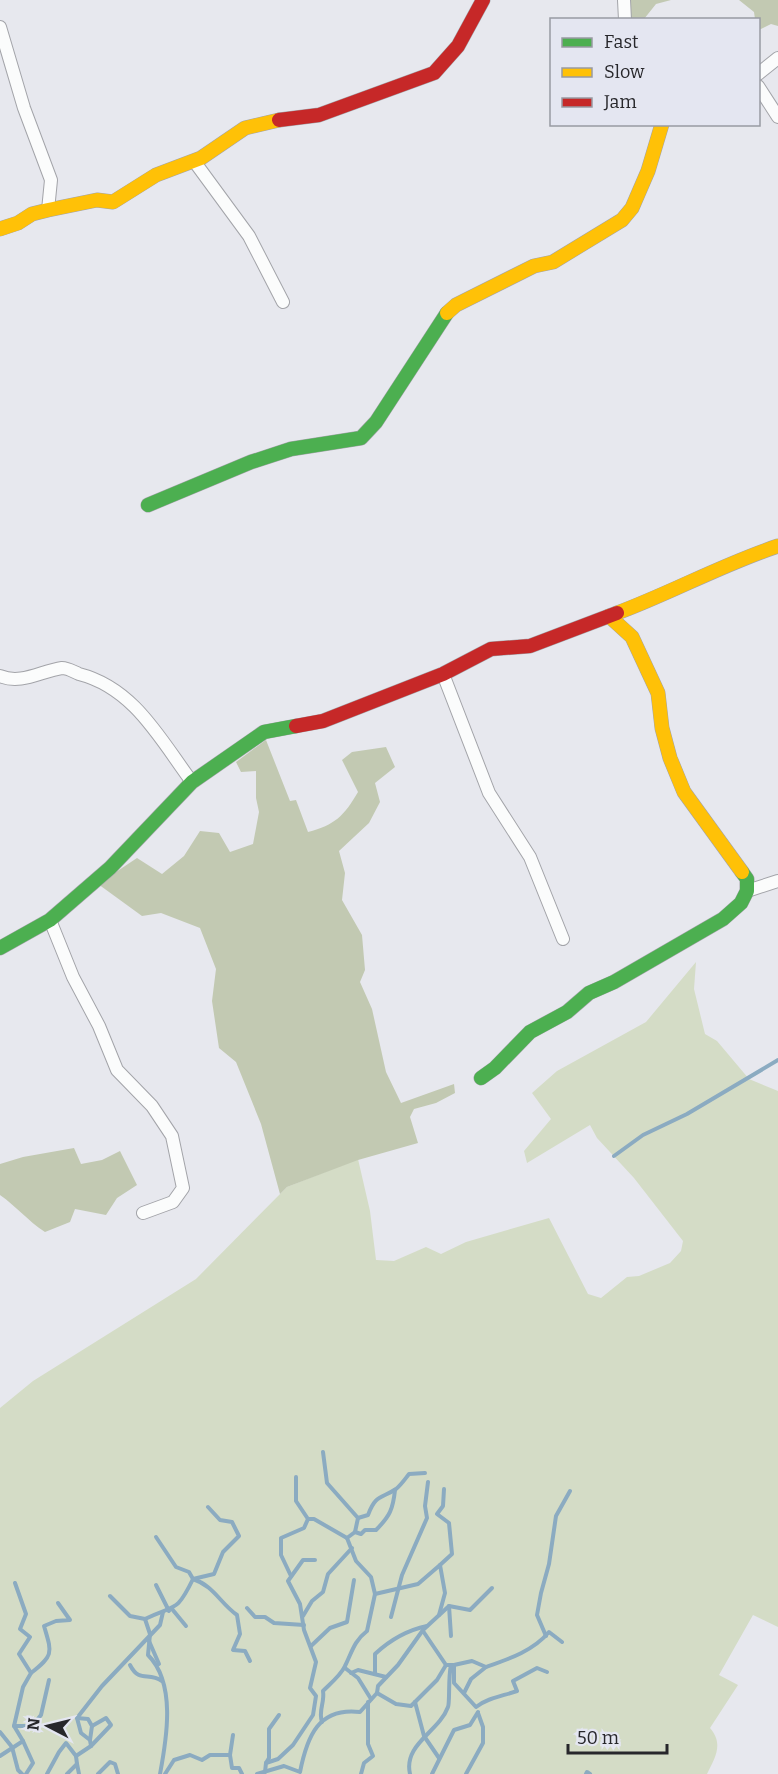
<svg xmlns="http://www.w3.org/2000/svg" width="778" height="1774" font-family="Bitter,serif">
<style>
.green{fill:#d4dcc6}
.forest{fill:#c2c9b2}
.lines{fill:none;stroke-linecap:round;stroke-linejoin:round}
.stream{stroke:#8babc1;stroke-width:4}
.street-casing{stroke:#a3a4a9;stroke-width:14}
.fast-casing{stroke:#a3a4a9;stroke-width:15}
.slow-casing{stroke:#a3a4a9;stroke-width:15}
.jam-casing{stroke:#a3a4a9;stroke-width:15}
.street{stroke:#fbfcfc;stroke-width:12}
.fast{stroke:#4caf50;stroke-width:14}
.slow{stroke:#ffc107;stroke-width:14}
.jam{stroke:#c62828;stroke-width:14}
</style>
<rect width="100%" height="100%" fill="#e7e8ee"/>
<path class="green" d="M696,962L694,989L705,1034L717,1041L749,1079L778,1091V1627L753,1615L719,1675L738,1685L710,1728C724,1744 715,1758 707,1774H0V1408L33,1381L196,1279L287,1187L358,1159L370,1211L376,1260L394,1261L426,1247L441,1254L466,1242L549,1218L588,1294L601,1298L627,1277L639,1276L670,1263L681,1251L683,1241L634,1178L597,1138L590,1125L527,1163L524,1151L551,1119L532,1093L557,1071L646,1022Z"/>
<g class="forest">
<path d="M626,0H671L656,4L644,19H626Z"/>
<path d="M739,0H778V26L771,24L759,30L758,20L755,19L754,12Z"/>
<path d="M266,740L290,801L296,800L308,832C335,825 344,816 358,792L342,760L352,752L386,747L395,767L375,783L380,802L369,823L339,851L345,873L342,900L362,935L365,970L360,982L372,1009L386,1072L401,1103L454,1084L455,1093L436,1103L414,1109L410,1117L418,1143L358,1160L287,1187L280,1194L261,1124L236,1062L219,1048L212,1001L216,969L200,928L161,913L142,916L98,884L137,858L162,874L184,856L200,831L219,833L230,852L253,844L259,812L256,798V771L241,772L236,762Z"/>
<path d="M74,1148L81,1164L102,1160L120,1151L137,1185L117,1198L106,1215L75,1209L70,1222L45,1232C28,1221 16,1206 0,1195V1164L23,1157Z"/>
</g>
<g class="lines">
<g class="stream">
<path d="M614,1156L643,1135L687,1114L778,1060"/>
<path d="M323,1452L327,1483L358,1518L355,1532L347,1538L356,1561L371,1577L375,1594"/>
<path d="M296,1477V1501L308,1519"/>
<path d="M358,1518L368,1515C376,1494 381,1499 396,1489C401,1485 405,1479 409,1474L425,1473"/>
<path d="M308,1519H314L347,1538"/>
<path d="M355,1532L361,1534L365,1530H376C390,1516 393,1509 395,1490"/>
<path d="M156,1537L176,1567L189,1572L193,1579C214,1586 220,1603 237,1615L240,1634L233,1650L245,1651L250,1661"/>
<path d="M440,1565L452,1554L449,1523L437,1514L443,1506L444,1489"/>
<path d="M291,1576L281,1555V1538L304,1528L308,1519"/>
<path d="M156,1585L169,1611"/>
<path d="M110,1596L130,1616L145,1619L150,1634L148,1655C176,1683 167,1737 160,1774"/>
<path d="M449,1606L451,1636"/>
<path d="M247,1608L255,1617H265L274,1623L304,1625"/>
<path d="M172,1609L186,1626"/>
<path d="M303,1616L312,1601L323,1592L328,1574L352,1548"/>
<path d="M391,1617L402,1575L427,1518L425,1506L428,1482"/>
<path d="M145,1619C175,1604 176,1614 193,1579L214,1574L223,1552L239,1536L232,1522L220,1520L208,1507"/>
<path d="M423,1631L446,1665"/>
<path d="M546,1636L537,1615L541,1593L549,1564L556,1516L570,1491"/>
<path d="M149,1641L159,1664"/>
<path d="M311,1646L330,1628L347,1622L354,1580"/>
<path d="M130,1665C140,1684 148,1671 162,1681"/>
<path d="M454,1665L472,1661L486,1667C509,1659 533,1651 549,1632L562,1642"/>
<path d="M345,1668L358,1678L371,1699"/>
<path d="M31,1673C54,1655 52,1653 44,1626L56,1621L70,1620L58,1603"/>
<path d="M351,1673L358,1670L386,1677"/>
<path d="M375,1673V1654C390,1640 408,1630 427,1626"/>
<path d="M377,1693L378,1686L398,1665L423,1630L449,1606L470,1610L492,1588"/>
<path d="M464,1693L471,1679L486,1667"/>
<path d="M415,1702L424,1736L439,1758"/>
<path d="M77,1718L88,1719L92,1726L90,1740"/>
<path d="M322,1722C318,1710 325,1703 323,1691C330,1684 341,1675 345,1666C352,1652 354,1641 367,1631L375,1594L418,1584L440,1565L445,1593L439,1615"/>
<path d="M14,1726H32L41,1715L49,1680"/>
<path d="M0,1732L12,1747L18,1770L22,1774"/>
<path d="M233,1735L230,1755L232,1768H239L242,1774"/>
<path d="M23,1741L33,1763L26,1774"/>
<path d="M91,1746L111,1725L106,1718L92,1726"/>
<path d="M0,1756L23,1741L14,1726L23,1687L31,1673L19,1654L30,1637L20,1629L26,1614L15,1583"/>
<path d="M266,1763L269,1758V1729L279,1715"/>
<path d="M77,1764L76,1756L91,1746L90,1740L81,1733L77,1718L102,1686L160,1625L163,1612"/>
<path d="M265,1772L266,1763L278,1759L293,1745L313,1715L316,1696L310,1688L316,1662L304,1630L300,1604L288,1581L303,1560H315"/>
<path d="M47,1774L59,1752L66,1743L76,1756"/>
<path d="M67,1774L77,1764L79,1774"/>
<path d="M98,1774L110,1762L115,1764L118,1774"/>
<path d="M165,1774L174,1760L190,1755L202,1760L210,1755H230"/>
<path d="M257,1774L284,1766L300,1772C307,1737 318,1707 360,1712L377,1693L396,1704L411,1706L437,1680L446,1665H454V1683L476,1707C487,1698 503,1696 517,1691L513,1681L537,1668L547,1672"/>
<path d="M361,1774L364,1763L373,1756L368,1744V1702"/>
<path d="M410,1774C403,1744 439,1732 448,1707C450,1703 448,1677 451,1665"/>
<path d="M432,1774L454,1730L470,1725L478,1712"/>
<path d="M466,1774L483,1743V1727L478,1713"/>
<path d="M586,1774L587,1772L590,1774"/>
</g>
<defs>
<g id="street">
<path d="M624,0L625,20"/>
<path d="M0,27L24,108L51,180L48,210"/>
<path d="M758,74L778,58"/>
<path d="M758,86L778,117"/>
<path d="M194,161L249,236L283,302"/>
<path d="M443,674L489,793L530,857L563,939"/>
<path d="M0,676C21,685 41,671 62,668C68,668 74,672 79,674C134,688 160,739 192,782"/>
<path d="M747,891L778,881"/>
<path d="M50,920L73,977L99,1026L117,1070L152,1106L172,1136L183,1188L173,1202L143,1213"/>
</g>
<g id="fast">
<path d="M148,505L251,462L291,449L361,438L376,422L447,313"/>
<path d="M0,948L50,920L110,868L192,782L264,732L296,726"/>
<path d="M481,1078L495,1068L530,1032L567,1012L589,993L614,982L723,919L741,903L747,891V879L742,872"/>
</g>
<g id="slow">
<path d="M0,229L18,223L32,214L48,210L97,200L113,202L156,175L201,158L245,128L279,120"/>
<path d="M447,313L456,305L534,266L553,262L622,220L632,208L648,171L662,124"/>
<path d="M617,613C671,593 723,564 778,546"/>
<path d="M609,616L632,637L658,693L662,728L670,758L684,792L742,872"/>
</g>
<g id="jam">
<path d="M279,120L319,115L434,73L458,46L483,0"/>
<path d="M296,726L323,721L443,674L491,649L530,646L617,613"/>
</g>
</defs>
<use href="#street" class="street-casing"/>
<use href="#fast" class="fast-casing"/>
<use href="#slow" class="slow-casing"/>
<use href="#jam" class="jam-casing"/>
<use href="#street" class="street"/>
<use href="#fast" class="fast"/>
<use href="#slow" class="slow"/>
<use href="#jam" class="jam"/>
</g>
<rect x="550" y="18" width="210" height="108" fill="#e4e6f1" stroke="#989aa2" stroke-width="1.5"/>
<rect x="562" y="38" width="30" height="9" fill="#4caf50" stroke="#989aa2" stroke-width="1.5"/>
<text x="604" y="48" font-size="18" fill="#27272b">Fast</text>
<rect x="562" y="68" width="30" height="9" fill="#ffc107" stroke="#989aa2" stroke-width="1.5"/>
<text x="604" y="78" font-size="18" fill="#27272b">Slow</text>
<rect x="562" y="98" width="30" height="9" fill="#c62828" stroke="#989aa2" stroke-width="1.5"/>
<text x="604" y="108" font-size="18" fill="#27272b">Jam</text>
<g transform="translate(48 1726) rotate(277)" stroke="#e4e6f1" stroke-width="4.5" paint-order="stroke">
<path d="M0-4.5L10 22L0 15L-10 22Z" fill="#27272b"/>
<text y="-9" font-size="16" font-weight="bold" text-anchor="middle" fill="#27272b">N</text>
</g>
<path d="M568 1744v9h99v-9" fill="none" stroke="#27272b" stroke-width="3"/>
<text x="577" y="1744" font-size="18" fill="#27272b" stroke="#e4e6f1" stroke-width="4.5" paint-order="stroke">50 m</text>
</svg>
